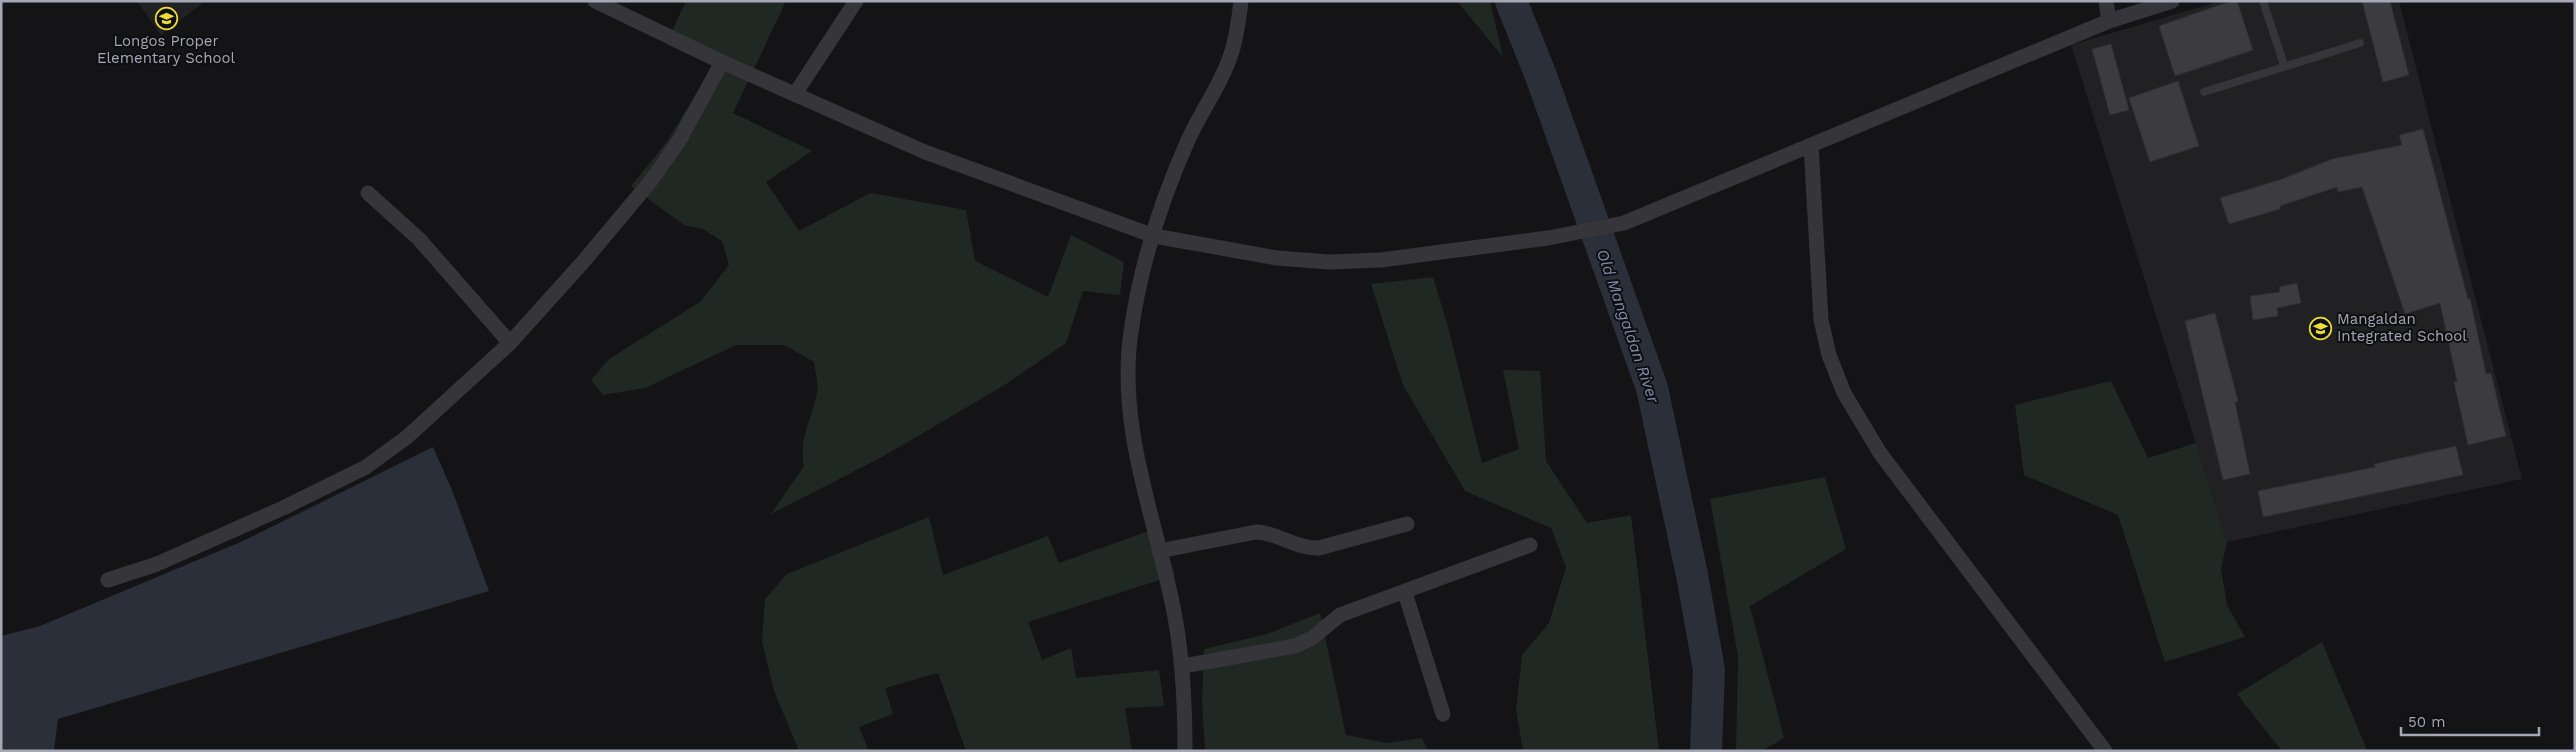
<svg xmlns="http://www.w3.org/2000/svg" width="2576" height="752" font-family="'Work Sans',sans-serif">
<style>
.built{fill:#212023}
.green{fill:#202823}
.water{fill:#2b2f39}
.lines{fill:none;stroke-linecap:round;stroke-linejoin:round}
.river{stroke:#2b2f39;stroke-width:32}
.building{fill:#3c3b40;stroke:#2f2e32}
.lane{stroke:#36353a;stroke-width:8}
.street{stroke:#36353a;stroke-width:15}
.labels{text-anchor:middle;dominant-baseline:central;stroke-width:4;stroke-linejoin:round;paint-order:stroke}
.poi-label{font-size:15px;fill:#a6a7b5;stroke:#0f0f11}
.water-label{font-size:16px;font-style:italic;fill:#7e8cb0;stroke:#0f0f11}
</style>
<rect width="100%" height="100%" fill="#141416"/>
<g class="built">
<path d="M137,1H205L161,35Z"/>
<path d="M2221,1H2399L2522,479L2227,542L2071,45Z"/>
</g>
<g class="green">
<path d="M686,1H786L733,113L812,151L766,182L799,231L870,193L966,210L975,261L1048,297L1071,235L1124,262L1120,295L1083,291L1066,343L1003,386L882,457L771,514L804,466C798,441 812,417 817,393C819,384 815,371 814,362L784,345H736L645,388L603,395L591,380L609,359L700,302L729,265L722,241L703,229L684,225L631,186L666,143L713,66L666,44Z"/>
<path d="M1457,1H1490L1503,57Z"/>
<path d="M1433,277L1448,327L1482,463L1519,449L1503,370L1540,371L1546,461L1587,523L1631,515L1659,751H1523L1516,710L1522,655L1549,623L1566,567L1551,528L1465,491L1403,385L1371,284Z"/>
<path d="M2111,381L2148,458L2196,443L2227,542L2221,569L2227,605L2245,637L2165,662L2118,515L2024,475L2015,405Z"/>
<path d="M1825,477L1846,549L1750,606L1784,738L1762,751H1736L1738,656L1710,499Z"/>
<path d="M929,517L943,575L1048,536L1059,563L1160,527L1175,575L1028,622L1042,660L1071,648L1076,678L1159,670L1164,706L1125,708L1132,751H966L938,673L885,688L893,714L859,727L869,751H799L774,691L762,641L765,599L787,574Z"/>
<path d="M1320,613L1346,735L1387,743L1422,738L1428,751H1205L1202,701L1204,649L1267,634Z"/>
<path d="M2322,642L2364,743L2367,751H2282L2237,694Z"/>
</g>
<path class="water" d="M433,447L452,490L489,591L58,719L54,751H1V636L40,626L243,541Z"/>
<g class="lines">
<path class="river" d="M1511,1L1541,76L1652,388L1692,575L1709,670L1706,751"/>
</g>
<g class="building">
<path d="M2231,1H2237L2253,50L2175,76L2159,26Z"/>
<path d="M2362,1H2390L2409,75L2383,82Z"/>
<path d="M2111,44L2129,110L2110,115L2092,49Z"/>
<path d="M2178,81L2199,146L2150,162L2129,98Z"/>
<path d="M2423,129L2468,299L2470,298L2486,374L2491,373L2506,436L2468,445L2454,382L2457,381L2440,303L2405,314L2362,187L2338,192L2337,187L2280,206V209L2229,224L2220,198L2282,179L2332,159L2402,145L2399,135Z"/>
<path d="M2297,283L2301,303L2277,308L2278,316L2253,320L2250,296L2280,292L2279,287Z"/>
<path d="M2215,313L2238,401L2235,402L2250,474L2223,480L2185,321Z"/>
<path d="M2456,446L2463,475L2263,517L2258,491L2375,467L2374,464Z"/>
</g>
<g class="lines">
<g class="lane">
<path d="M2263,1L2284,65"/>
<path d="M2204,92L2360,43"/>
</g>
<g class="street">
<path d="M595,1L722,62L925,152L1154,236L1277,258L1329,262L1381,260L1548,238L1624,223L2109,21L2172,1"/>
<path d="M2106,1L2109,21"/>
<path d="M795,94L856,1"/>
<path d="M1811,145L1821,320L1829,355L1844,393L1880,453L2105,751"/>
<path d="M368,193L419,239L510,343"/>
<path d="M1159,551L1256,532C1279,533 1296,549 1319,548L1407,524"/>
<path d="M108,580L157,564L283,508L366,467L407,437L510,343L583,262L650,182L679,141L722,62"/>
<path d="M1405,593L1443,714"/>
<path d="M1183,666L1295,646L1312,638L1340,615L1530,545"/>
<path d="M1185,751C1185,702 1183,655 1173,607C1155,517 1117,426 1131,332C1140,267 1162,198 1189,138C1202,110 1223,81 1232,51C1237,35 1239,18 1241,1"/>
</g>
</g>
<defs>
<symbol id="school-ring" viewBox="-11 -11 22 22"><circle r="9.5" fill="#0f0f11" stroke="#ecdd36" stroke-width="1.5"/><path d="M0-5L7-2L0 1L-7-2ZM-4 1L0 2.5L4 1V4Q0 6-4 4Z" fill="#ecdd36"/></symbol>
</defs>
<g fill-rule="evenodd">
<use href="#school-ring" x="154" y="6" width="25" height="25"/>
<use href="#school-ring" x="2308" y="316" width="25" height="25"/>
</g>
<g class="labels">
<g class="poi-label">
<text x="166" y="41">Longos Proper<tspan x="166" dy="17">Elementary School</tspan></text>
<text x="2337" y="319" text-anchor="start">Mangaldan<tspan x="2337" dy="17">Integrated School</tspan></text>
</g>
<g class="water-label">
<text transform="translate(1628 326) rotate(71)">Old Mangaldan River</text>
</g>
</g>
<rect width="2576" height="752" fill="none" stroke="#a6a7b5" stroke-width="5"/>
<path d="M2401 727v8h138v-8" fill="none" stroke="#a6a7b5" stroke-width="2.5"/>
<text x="2408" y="727" font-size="15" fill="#a6a7b5" stroke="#0f0f11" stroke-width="4" paint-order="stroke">50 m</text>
</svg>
